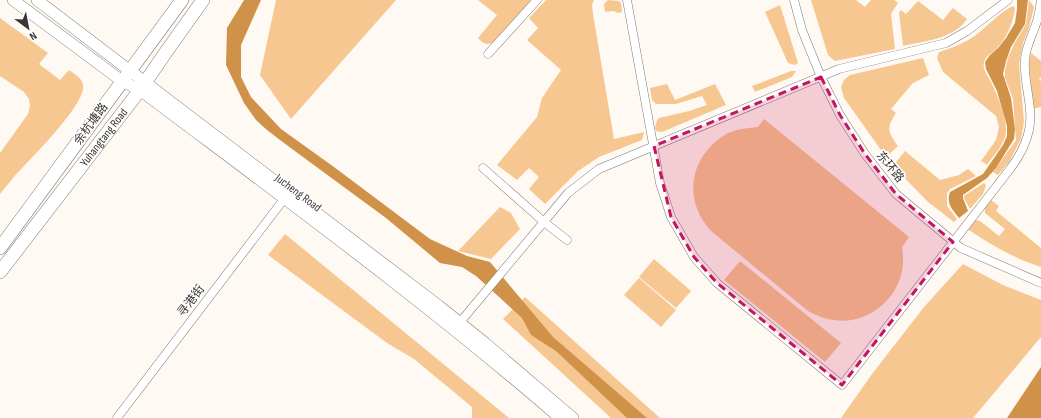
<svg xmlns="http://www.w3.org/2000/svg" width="1041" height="418" font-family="'Sofia Sans Condensed','Noto Sans SC',sans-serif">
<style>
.green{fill:#f7c792}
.water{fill:#cf9248}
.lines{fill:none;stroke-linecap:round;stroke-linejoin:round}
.street-casing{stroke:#7f7972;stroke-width:9}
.secondary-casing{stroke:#7f7972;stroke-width:12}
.primary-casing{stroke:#7f7972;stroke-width:14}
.street{stroke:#fff;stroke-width:8}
.secondary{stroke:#fff;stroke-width:11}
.primary{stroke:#fff;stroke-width:13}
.marked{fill:#c2185b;fill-opacity:0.2;stroke:#c2185b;stroke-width:3;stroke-dasharray:8 5;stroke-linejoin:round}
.labels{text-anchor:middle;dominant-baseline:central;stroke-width:3.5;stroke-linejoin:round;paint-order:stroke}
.street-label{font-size:12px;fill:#393634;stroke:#fff}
</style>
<rect width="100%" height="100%" fill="#fff9f3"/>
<g class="green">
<path d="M276,0H396L291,119L260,75Z"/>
<path d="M478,0H531L496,40C489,46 484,45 478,38L497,15Z"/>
<path d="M546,0H594L592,5L593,14L614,139L644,132L642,140L599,157L578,171L545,204L529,189L539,177L529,168L517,180L497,165L537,117L542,98L561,70L527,40L538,28L529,18Z"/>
<path d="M608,0L619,1L621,3L622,12L618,13L613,11L605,12L604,4Z"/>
<path d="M811,0H856L865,7L871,0H894L898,3L891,14L895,49L835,61L828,55Z"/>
<path d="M1029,0L1034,7L1029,28L1023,43L1019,64L1024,122L1021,139L1009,162L998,175L993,172L1011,147L1016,140L1013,99L1005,78V70L1008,58L1014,44L1026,24Z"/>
<path d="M918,1L943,20L953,8L967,19C954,39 924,41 903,46L899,13L901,10L906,14Z"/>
<path d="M780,5L798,63L795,65L788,63L765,12Z"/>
<path d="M1013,6L1015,8C1013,23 1007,38 996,49C992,53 986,56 984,62C982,69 988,76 991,82C997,94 1010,124 1005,137C1002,147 993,156 987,165L981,161L996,140L999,127L996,116L943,72L937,58L939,52C952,48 965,43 976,35C989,25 999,13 1013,6Z"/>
<path d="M0,18L48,53L39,64L60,80L69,70C75,74 82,78 83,85C87,104 27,162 13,178C9,183 4,189 0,194V153L28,114L30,106L29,99L24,92L0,76Z"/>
<path d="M1031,53L1041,61V77L1039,79L1041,81V107L1033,109L1029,64Z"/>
<path d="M923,58L929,75L913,83L891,109L896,113C886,128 888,132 898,146L886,157L844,98L841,87L844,80L850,75Z"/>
<path d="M791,71H796L792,77L755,92L752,86Z"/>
<path d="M667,84L675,100L715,84L726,105L662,132L656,131L655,128L657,120L659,118L689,111L707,105L702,96L676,104H656L652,100L650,88Z"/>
<path d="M764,119L909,237L902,247C903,255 904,263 902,271C896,302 865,325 834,320C824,319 816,315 808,311L711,231C706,225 701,219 698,211C685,181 700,148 728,133C737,129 748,128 758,127Z"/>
<path d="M905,151L940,180L959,175L968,169L976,176L950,189L947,193V206L957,219L954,222L928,202L893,166Z"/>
<path d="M984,183L986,185L983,194L970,209L964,198V196Z"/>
<path d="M991,200L999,206L996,211L1041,248V267C1014,258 992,246 969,230L970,226L975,220L980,221L999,236L1005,229L985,213V207Z"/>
<path d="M500,207L511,213L520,229L491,259L458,251Z"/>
<path d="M285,234L509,418H472V407L414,359L387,343L268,255Z"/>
<path d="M654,259L691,291L676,308L639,277Z"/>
<path d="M740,261L841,343L825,362L724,280Z"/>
<path d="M963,264L1003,285L1041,300V337L973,418H841L872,374L924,307Z"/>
<path d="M639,278L676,310L661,327L624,295Z"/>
<path d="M525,297L660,418H611L503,319Z"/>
</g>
<g class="water">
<path d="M244,0H261L241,45V77L251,97L281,129L334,167L430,239L467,256L490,262L553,337L647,418H627L556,351L531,335L522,318L476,276L462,267L440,263L386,218L288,146L267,130L256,120L244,103L226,65L227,28Z"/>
<path d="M1017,0H1028L1025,24L1011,47L1006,61L1003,74L1011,98L1015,129L1014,139L996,168L987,178L963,195V198L968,211L959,218C952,209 946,203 950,192L983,174L1003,145L1007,136V126L997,91L986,69L985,62L990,55L998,48L1006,38L1015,23L1017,9Z"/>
<path d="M1041,367V418H1007Z"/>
</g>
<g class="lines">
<defs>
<g id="street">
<path d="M627,0L660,183L671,217L694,257L717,283L842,385L1010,169C1019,157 1026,145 1029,130C1034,107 1023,83 1025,59C1026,46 1033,34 1037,21C1039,15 1040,7 1041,0"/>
<path d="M794,0L802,30L821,77L840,115L865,154L896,194L961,248L1041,283"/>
<path d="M488,54L537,0"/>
<path d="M483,168L544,222L567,240"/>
<path d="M456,327L568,193L599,169L839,69L946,43L967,31L1008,0"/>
<path d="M117,418L284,199"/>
</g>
<g id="secondary">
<path d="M13,0L122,81L140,90C282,197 426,302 560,418"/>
<path d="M37,0L439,306L485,343L573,418"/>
</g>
<g id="primary">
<path d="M0,248L182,0"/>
<path id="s1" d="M0,272L140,90L166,52L203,0"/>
</g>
</defs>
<use href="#street" class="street-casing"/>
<use href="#secondary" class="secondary-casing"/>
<use href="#primary" class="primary-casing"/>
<use href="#street" class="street"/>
<use href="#secondary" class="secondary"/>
<use href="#primary" class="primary"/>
</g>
<path class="marked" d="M821,77L840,115L865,154L896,194L953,242L842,385L717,283L694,257L671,217L654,146Z"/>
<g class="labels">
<g class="street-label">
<text transform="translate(91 124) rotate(-54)">余杭塘路</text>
<text stroke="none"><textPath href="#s1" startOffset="170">Yuhangtang Road</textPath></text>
<text transform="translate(890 167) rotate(51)">东环路</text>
<text transform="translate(298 193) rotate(37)">Jucheng Road</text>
<text transform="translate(191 301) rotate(-53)">寻港街</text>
</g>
</g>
<g transform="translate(28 28) rotate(148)" stroke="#ffffff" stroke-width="3" paint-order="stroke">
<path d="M0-3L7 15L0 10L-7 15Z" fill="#393634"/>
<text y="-6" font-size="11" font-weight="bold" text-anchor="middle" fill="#393634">N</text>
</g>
</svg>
